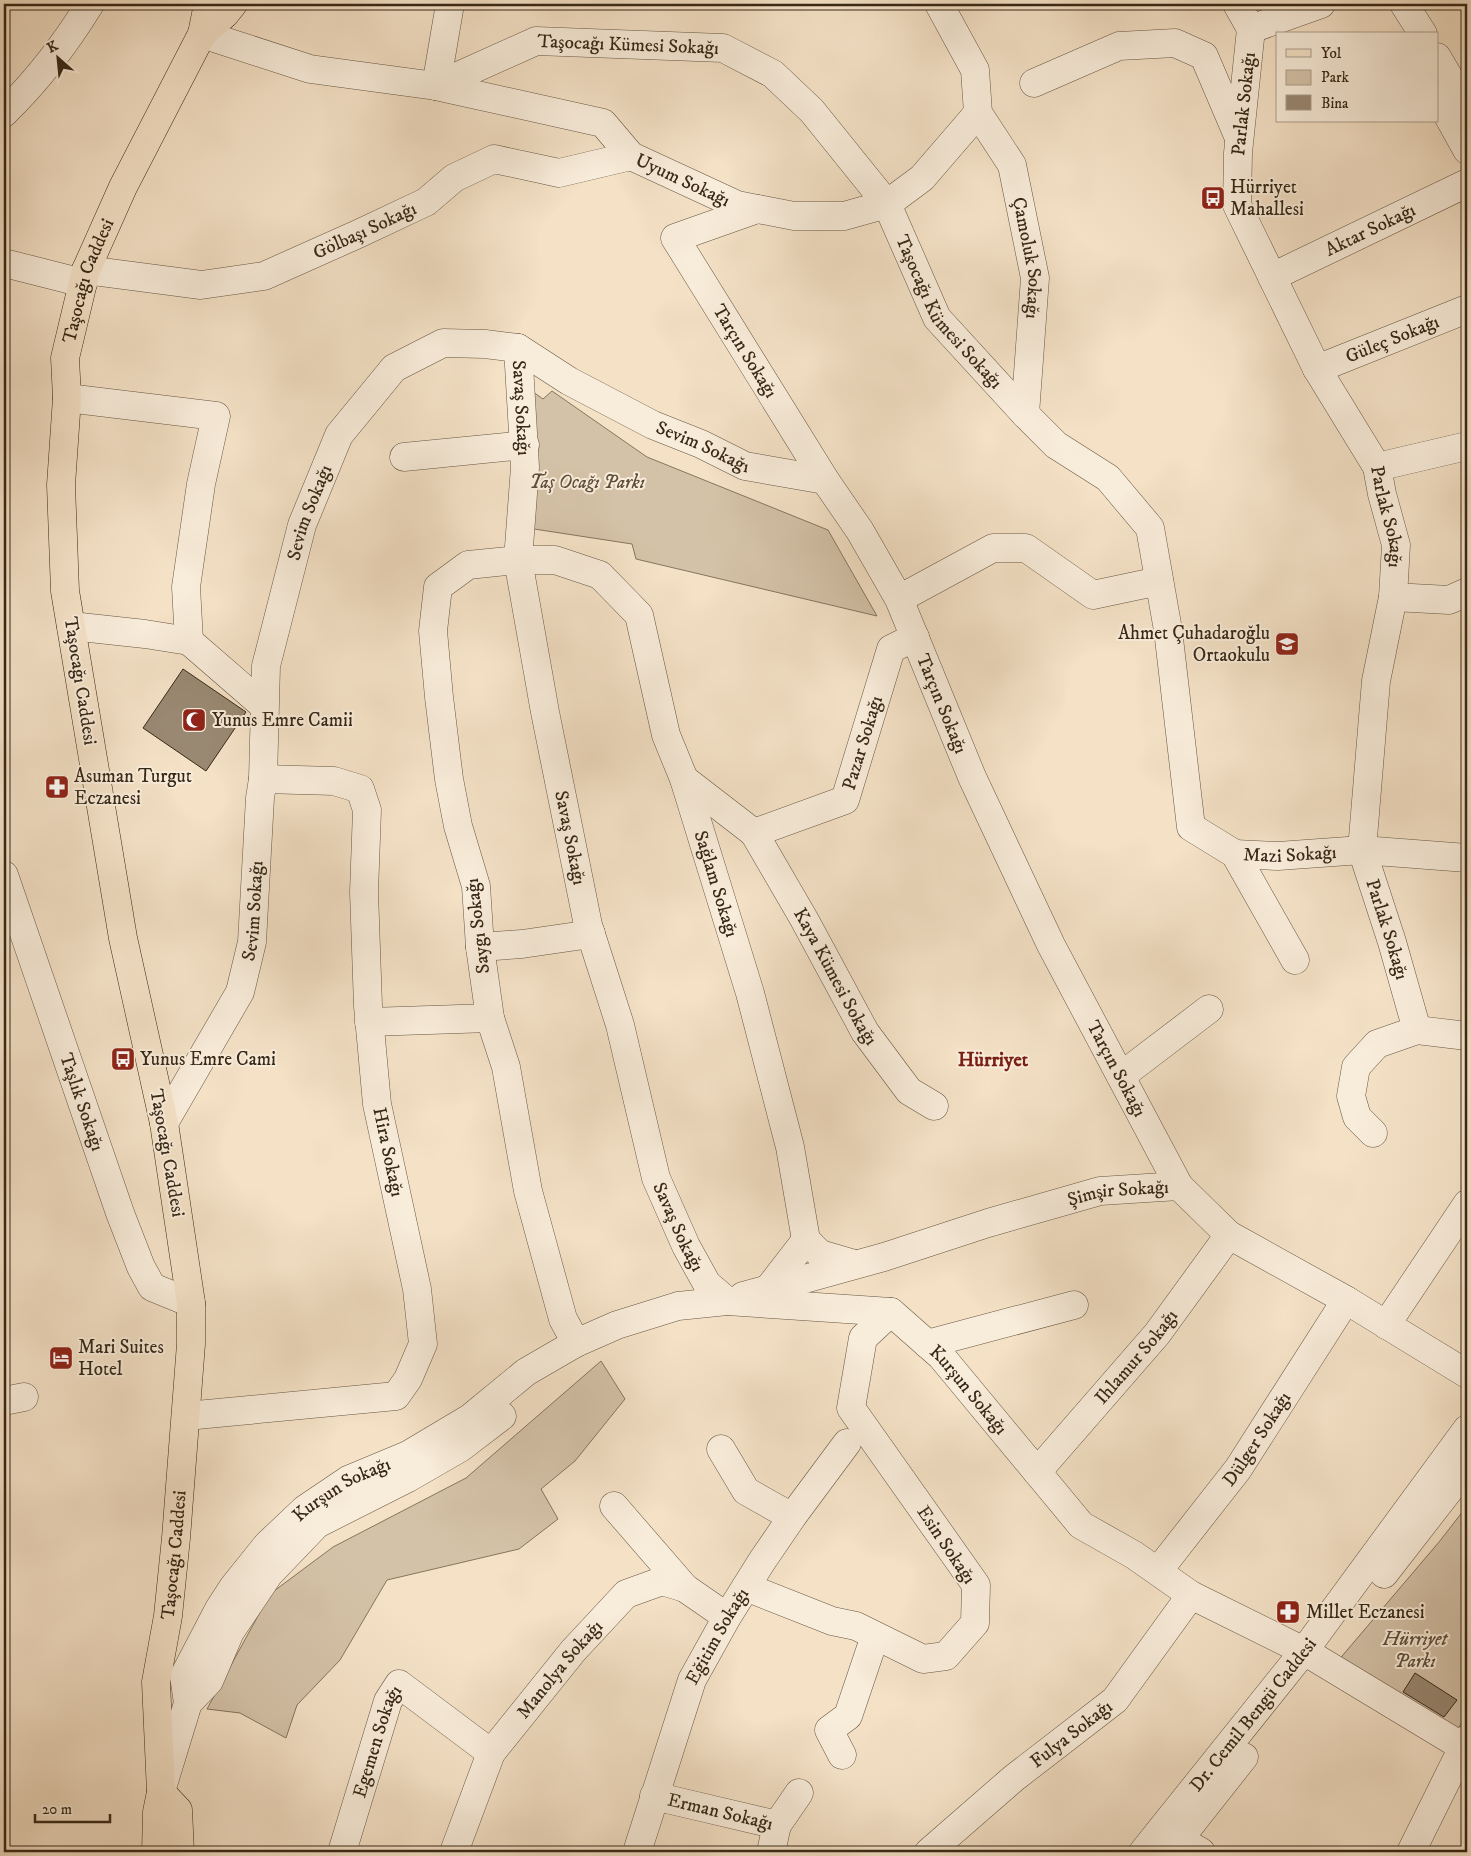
<svg xmlns="http://www.w3.org/2000/svg" width="1471" height="1856" font-family="'IM FELL DW Pica',serif">
<style>
.green{fill:#d4c2a8;stroke:#86755f}
.building{fill:#998872;stroke:#372816}
.lines{fill:none;stroke-linecap:round;stroke-linejoin:round}
.minor-casing{stroke:#665642;stroke-width:29}
.major-casing{stroke:#372816;stroke-width:29}
.minor{stroke:#f8ecda;stroke-width:28}
.major{stroke:#f4e1c6;stroke-width:28}
.labels{text-anchor:middle;dominant-baseline:central;stroke-width:4;stroke-linejoin:round;paint-order:stroke}
.street-label{font-size:19px;fill:#372816;stroke:#f8ecda}
.poi-label{font-size:19px;fill:#372816;stroke:#f8ecda;text-anchor:start}
.park-label{font-size:19px;font-style:italic;fill:#5e4e3a;stroke:#f8ecda}
.neighbourhood-label{font-size:20px;font-weight:bold;fill:#7a1f14;stroke:#f8ecda}
</style>
<rect width="100%" height="100%" fill="#f4e1c6"/>
<filter id="stains"><feTurbulence type="fractalNoise" baseFrequency=".004" numOctaves="4"/><feColorMatrix values="0 0 0 0 .2 0 0 0 0 .09 0 0 0 0 .02 0 0 0 .5 -.17"/></filter>
<radialGradient id="worn" r=".72"><stop offset=".6" stop-color="#630" stop-opacity="0"/><stop offset="1" stop-color="#630" stop-opacity=".3"/></radialGradient>
<g class="green">
<path d="M526,387L543,399L552,391L647,457L828,530L877,616L636,559L632,544L534,529Z"/>
<path d="M601,1361L625,1399L575,1461L541,1489L558,1519L519,1549L387,1580L340,1660L297,1705L286,1738L240,1713L207,1709L270,1594L333,1547L466,1478Z"/>
<path d="M1467,1506V1712L1454,1737L1337,1662L1439,1542Z"/>
</g>
<g class="building">
<path d="M183,669L246,712L206,771L143,728Z"/>
<path d="M1415,1673L1457,1700L1444,1717L1403,1692Z"/>
</g>
<g class="lines">
<defs>
<g id="minor">
<path id="s1" d="M939,4L975,70L978,113L1012,165L1035,278L1025,414"/>
<path d="M1237,4L1251,29"/>
<path d="M1404,4L1423,34"/>
<path id="s2" d="M1251,29L1238,153L1237,205L1317,369L1377,467L1382,494L1396,545L1393,597L1376,681L1362,850L1392,942L1417,1030"/>
<path d="M1251,29L1321,4"/>
<path id="s3" d="M202,34L310,69L436,86L603,123L631,156L737,205L794,216H844L887,204L922,178L978,113"/>
<path d="M1437,57L1467,108"/>
<path d="M1034,83L1119,46L1175,43L1204,56L1239,138"/>
<path id="s4" d="M436,86L536,41L723,48L773,74L812,111L887,204L937,318L1025,414L1056,445L1108,478L1150,528L1168,630L1191,827L1235,854L1295,960"/>
<path d="M436,86L450,4"/>
<path d="M1437,96L1467,150"/>
<path d="M4,113C37,81 66,43 90,4"/>
<path id="s5" d="M757,209L675,238L825,480L860,531L899,599L972,777L1051,945L1179,1186L1229,1235L1346,1300L1467,1374"/>
<path d="M4,263L83,283"/>
<path id="s6" d="M86,270L201,285L264,276L358,234L426,202L454,178L494,159L559,173L631,156"/>
<path id="s7" d="M1272,277L1467,183"/>
<path id="s8" d="M518,348L525,467L518,560L545,712L588,925L620,1025L656,1178L686,1246L707,1284L727,1301"/>
<path id="s9" d="M1317,369L1467,309"/>
<path d="M67,398L216,416L201,484L186,587L189,641"/>
<path d="M404,457L525,445"/>
<path d="M1377,467L1467,446"/>
<path d="M1393,597L1449,600L1467,592"/>
<path d="M899,599L993,548H1026L1093,595L1159,581"/>
<path d="M71,626L145,634L189,641"/>
<path d="M189,641L264,706"/>
<path id="s10" d="M684,779L754,833L845,800L891,649L915,637"/>
<path id="s11" d="M754,833L804,919L865,1032L909,1091L934,1106"/>
<path id="s12" d="M1235,854L1278,856L1362,850L1467,858"/>
<path id="s13" d="M4,875L120,1213L141,1267L152,1287L191,1303"/>
<path d="M480,947L522,944L591,934"/>
<path d="M369,1022L490,1018"/>
<path d="M1121,1076L1209,1009"/>
<path id="s14" d="M164,1123L240,992L252,942L260,798L263,779L266,666L302,525L339,435L394,368L443,343L485,344L518,348L569,381L653,425L701,444L745,466L825,480"/>
<path d="M1373,1133L1357,1117L1351,1096L1356,1067L1377,1044L1417,1030L1467,1036"/>
<path d="M769,1288L806,1240"/>
<path id="s15" d="M743,1296L884,1257L988,1223L1100,1191L1179,1186"/>
<path d="M1386,1325L1467,1204"/>
<path id="s16" d="M576,1343L563,1319L528,1191L506,1067L490,1018L480,947L476,886L458,826L449,779L439,697L433,631L438,587L468,565L518,560H555L600,575L639,615L666,735L684,779L750,993L790,1147L806,1240L820,1254L854,1264"/>
<path d="M927,1344L1074,1305"/>
<path d="M4,1401L24,1397"/>
<path d="M186,1416L396,1396L408,1379L423,1344L417,1289L377,1104L368,1006L364,892L367,810L360,789L334,781L263,779"/>
<path d="M721,1449L746,1491L792,1517"/>
<path id="s17" d="M1037,1472L1157,1334L1229,1235"/>
<path d="M614,1506L685,1588"/>
<path id="s18" d="M1158,1571L1238,1469L1346,1300"/>
<path d="M1384,1574L1467,1467"/>
<path d="M746,1587L832,1621L856,1626L923,1659L946,1656L975,1623L976,1585L851,1408L863,1338L891,1312"/>
<path d="M188,1703L209,1681L230,1632L269,1574L317,1524L408,1478L460,1448L502,1416"/>
<path d="M842,1755L829,1730L848,1716L875,1636"/>
<path id="s19" d="M162,1788L188,1703L184,1676L219,1609L234,1586L267,1545L305,1509L348,1480L408,1455L470,1418L526,1372L576,1343L617,1325L678,1306L727,1301L891,1312L941,1356L1081,1525L1134,1555L1191,1595L1304,1651L1463,1747"/>
<path id="s20" d="M654,1796L777,1825L799,1793"/>
<path d="M1164,1830L1201,1852"/>
<path id="s21" d="M342,1852L388,1701L399,1684L491,1753"/>
<path id="s22" d="M454,1852L491,1753L573,1651L626,1594L662,1581L685,1588L727,1617"/>
<path id="s23" d="M637,1852L692,1680L727,1617L762,1561L792,1517L847,1443"/>
<path d="M771,1852L777,1825"/>
<path id="s24" d="M929,1852L1014,1778L1115,1700L1191,1595"/>
<path id="s25" d="M1143,1852L1304,1651L1467,1429"/>
<path d="M1169,1852L1244,1757"/>
<path d="M1411,1852L1467,1739"/>
</g>
<g id="major">
<path d="M202,34L225,14L233,4"/>
<path d="M161,1792L178,1810L180,1852"/>
<path id="s26" d="M156,1852L157,1812L161,1792L156,1682L168,1616L176,1538L191,1344V1303L164,1123L123,938L65,591L61,485L67,398L65,358L86,270L123,187L202,34L208,4"/>
</g>
</defs>
<use href="#minor" class="minor-casing"/>
<use href="#major" class="major-casing"/>
<use href="#minor" class="minor"/>
<use href="#major" class="major"/>
</g>
<defs>
<symbol id="bus-square" viewBox="-11 -11 22 22"><rect x="-9" y="-9" width="18" height="18" rx="4" fill="#8f2418" stroke="#f8ecda"/><path d="M-5-6H5V4H4V6H2V4H-2V6H-4V4H-5ZM-3.5-4V0h7V-4ZM-3.5 1.2v1.5H-2V1.2ZM2 1.2v1.5H3.5V1.2Z" fill="#fff"/></symbol>
<symbol id="school-square" viewBox="-11 -11 22 22"><rect x="-9" y="-9" width="18" height="18" rx="4" fill="#8f2418" stroke="#f8ecda"/><path d="M0-5L7-2L0 1L-7-2ZM-4 1L0 2.5L4 1V4Q0 6-4 4Z" fill="#fff"/></symbol>
<symbol id="mosque-square" viewBox="-11 -11 22 22"><rect x="-9" y="-9" width="18" height="18" rx="4" fill="#8f2418" stroke="#f8ecda"/><path d="M3.5-4.9A6 6 0 1 0 3.5 4.9A5 5 0 1 1 3.5-4.9Z" fill="#fff"/></symbol>
<symbol id="pharmacy-square" viewBox="-11 -11 22 22"><rect x="-9" y="-9" width="18" height="18" rx="4" fill="#8f2418" stroke="#f8ecda"/><path d="M-2-6h4v4h4v4h-4v4h-4v-4h-4v-4h4Z" fill="#fff"/></symbol>
<symbol id="hotel-square" viewBox="-11 -11 22 22"><rect x="-9" y="-9" width="18" height="18" rx="4" fill="#8f2418" stroke="#f8ecda"/><path d="M-6-4.5h1.5V1H6V5H4.5V3h-9V5H-6ZM-4 0a1.8 1.8 0 1 1 3.6 0ZM.5 0V-2.5h3Q6-2.5 6 0Z" fill="#fff"/></symbol>
</defs>
<g fill-rule="evenodd">
<use href="#bus-square" x="1199" y="184" width="28" height="28"/>
<use href="#school-square" x="1273" y="630" width="28" height="28"/>
<use href="#mosque-square" x="180" y="706" width="28" height="28"/>
<use href="#pharmacy-square" x="43" y="773" width="28" height="28"/>
<use href="#bus-square" x="109" y="1045" width="28" height="28"/>
<use href="#hotel-square" x="47" y="1344" width="28" height="28"/>
<use href="#pharmacy-square" x="1274" y="1598" width="28" height="28"/>
</g>
<g class="labels">
<g class="street-label">
<text stroke="none"><textPath href="#s4" startOffset="202">Taşocağı Kümesi Sokağı</textPath></text>
<text transform="translate(1244 104) rotate(-84)">Parlak Sokağı</text>
<text stroke="none"><textPath href="#s3" startOffset="512">Uyum Sokağı</textPath></text>
<text stroke="none"><textPath href="#s6" startOffset="290">Gölbaşı Sokağı</textPath></text>
<text stroke="none"><textPath href="#s7" startOffset="109">Aktar Sokağı</textPath></text>
<text stroke="none"><textPath href="#s1" startOffset="275">Çamoluk Sokağı</textPath></text>
<text stroke="none"><textPath href="#s26" startOffset="1589">Taşocağı Caddesi</textPath></text>
<text stroke="none"><textPath href="#s4" startOffset="652">Taşocağı Kümesi Sokağı</textPath></text>
<text stroke="none"><textPath href="#s9" startOffset="81">Güleç Sokağı</textPath></text>
<text stroke="none"><textPath href="#s5" startOffset="220">Tarçın Sokağı</textPath></text>
<text stroke="none"><textPath href="#s8" startOffset="60">Savaş Sokağı</textPath></text>
<text stroke="none"><textPath href="#s14" startOffset="1149">Sevim Sokağı</textPath></text>
<text stroke="none"><textPath href="#s14" startOffset="639">Sevim Sokağı</textPath></text>
<text stroke="none"><textPath href="#s2" startOffset="525">Parlak Sokağı</textPath></text>
<text transform="translate(80 681) rotate(81)">Taşocağı Caddesi</text>
<text stroke="none"><textPath href="#s5" startOffset="625">Tarçın Sokağı</textPath></text>
<text stroke="none"><textPath href="#s10" startOffset="245">Pazar Sokağı</textPath></text>
<text stroke="none"><textPath href="#s8" startOffset="495">Savaş Sokağı</textPath></text>
<text stroke="none"><textPath href="#s12" startOffset="55">Mazi Sokağı</textPath></text>
<text stroke="none"><textPath href="#s16" startOffset="1282">Sağlam Sokağı</textPath></text>
<text stroke="none"><textPath href="#s14" startOffset="234">Sevim Sokağı</textPath></text>
<text transform="translate(478 926) rotate(-97)">Saygı Sokağı</text>
<text stroke="none"><textPath href="#s2" startOffset="945">Parlak Sokağı</textPath></text>
<text stroke="none"><textPath href="#s11" startOffset="165">Kaya Kümesi Sokağı</textPath></text>
<text stroke="none"><textPath href="#s5" startOffset="1030">Tarçın Sokağı</textPath></text>
<text stroke="none"><textPath href="#s13" startOffset="240">Taşlık Sokağı</textPath></text>
<text transform="translate(388 1152) rotate(78)">Hira Sokağı</text>
<text transform="translate(167 1153) rotate(80)">Taşocağı Caddesi</text>
<text stroke="none"><textPath href="#s15" startOffset="390">Şimşir Sokağı</textPath></text>
<text stroke="none"><textPath href="#s8" startOffset="900">Savaş Sokağı</textPath></text>
<text stroke="none"><textPath href="#s17" startOffset="152">Ihlamur Sokağı</textPath></text>
<text stroke="none"><textPath href="#s19" startOffset="1076">Kurşun Sokağı</textPath></text>
<text stroke="none"><textPath href="#s18" startOffset="165">Dülger Sokağı</textPath></text>
<text stroke="none"><textPath href="#s19" startOffset="366">Kurşun Sokağı</textPath></text>
<text transform="translate(946 1545) rotate(56)">Esin Sokağı</text>
<text stroke="none"><textPath href="#s26" startOffset="299">Taşocağı Caddesi</textPath></text>
<text stroke="none"><textPath href="#s23" startOffset="231">Eğitim Sokağı</textPath></text>
<text stroke="none"><textPath href="#s22" startOffset="214">Manolya Sokağı</textPath></text>
<text stroke="none"><textPath href="#s25" startOffset="176">Dr. Cemil Bengü Caddesi</textPath></text>
<text stroke="none"><textPath href="#s24" startOffset="185">Fulya Sokağı</textPath></text>
<text stroke="none"><textPath href="#s21" startOffset="116">Egemen Sokağı</textPath></text>
<text stroke="none"><textPath href="#s20" startOffset="68">Erman Sokağı</textPath></text>
</g>
<g class="poi-label">
<text x="1230" y="187">Hürriyet<tspan x="1230" dy="22">Mahallesi</tspan></text>
<text x="1270" y="633" text-anchor="end">Ahmet Çuhadaroğlu<tspan x="1270" dy="22">Ortaokulu</tspan></text>
<text x="212" y="720">Yunus Emre Camii</text>
<text x="74" y="776">Asuman Turgut<tspan x="74" dy="22">Eczanesi</tspan></text>
<text x="140" y="1059">Yunus Emre Cami</text>
<text x="78" y="1347">Mari Suites<tspan x="78" dy="22">Hotel</tspan></text>
<text x="1306" y="1612">Millet Eczanesi</text>
</g>
<g class="park-label">
<text x="587" y="482">Taş Ocağı Parkı</text>
<text x="1415" y="1639">Hürriyet<tspan x="1415" dy="22">Parkı</tspan></text>
</g>
<g class="neighbourhood-label">
<text x="993" y="1060">Hürriyet</text>
</g>
</g>
<rect width="1471" height="1856" fill="none" stroke="#f4e1c6" stroke-width="20"/>
<rect x="5" y="5" width="1461" height="1846" fill="none" stroke="#372816" stroke-width="2.5"/>
<rect x="10" y="10" width="1451" height="1836" fill="none" stroke="#372816"/>
<rect x="1276" y="32" width="162" height="90" fill="#f8ecda" stroke="#ab9e8c"/>
<rect x="1286" y="49" width="25" height="8" fill="#f4e1c6" stroke="#ab9e8c"/>
<text x="1321" y="58" font-size="15" fill="#372816">Yol</text>
<rect x="1286" y="70" width="25" height="15" fill="#d4c2a8" stroke="#ab9e8c"/>
<text x="1321" y="82" font-size="15" fill="#372816">Park</text>
<rect x="1286" y="95" width="25" height="15" fill="#998872" stroke="#ab9e8c"/>
<text x="1321" y="108" font-size="15" fill="#372816">Bina</text>
<g transform="translate(58 58) rotate(333)" stroke="#f8ecda" stroke-width="4" paint-order="stroke">
<path d="M0-4L9 19L0 12L-9 19Z" fill="#372816"/>
<text y="-8" font-size="14" font-weight="bold" text-anchor="middle" fill="#372816">K</text>
</g>
<path d="M35 1814v8h75v-8" fill="none" stroke="#372816" stroke-width="2.5"/>
<text x="42" y="1814" font-size="15" fill="#372816" stroke="#f8ecda" stroke-width="4" paint-order="stroke">20 m</text>
<rect width="100%" height="100%" filter="url(#stains)"/>
<rect width="100%" height="100%" fill="url(#worn)"/>
</svg>
